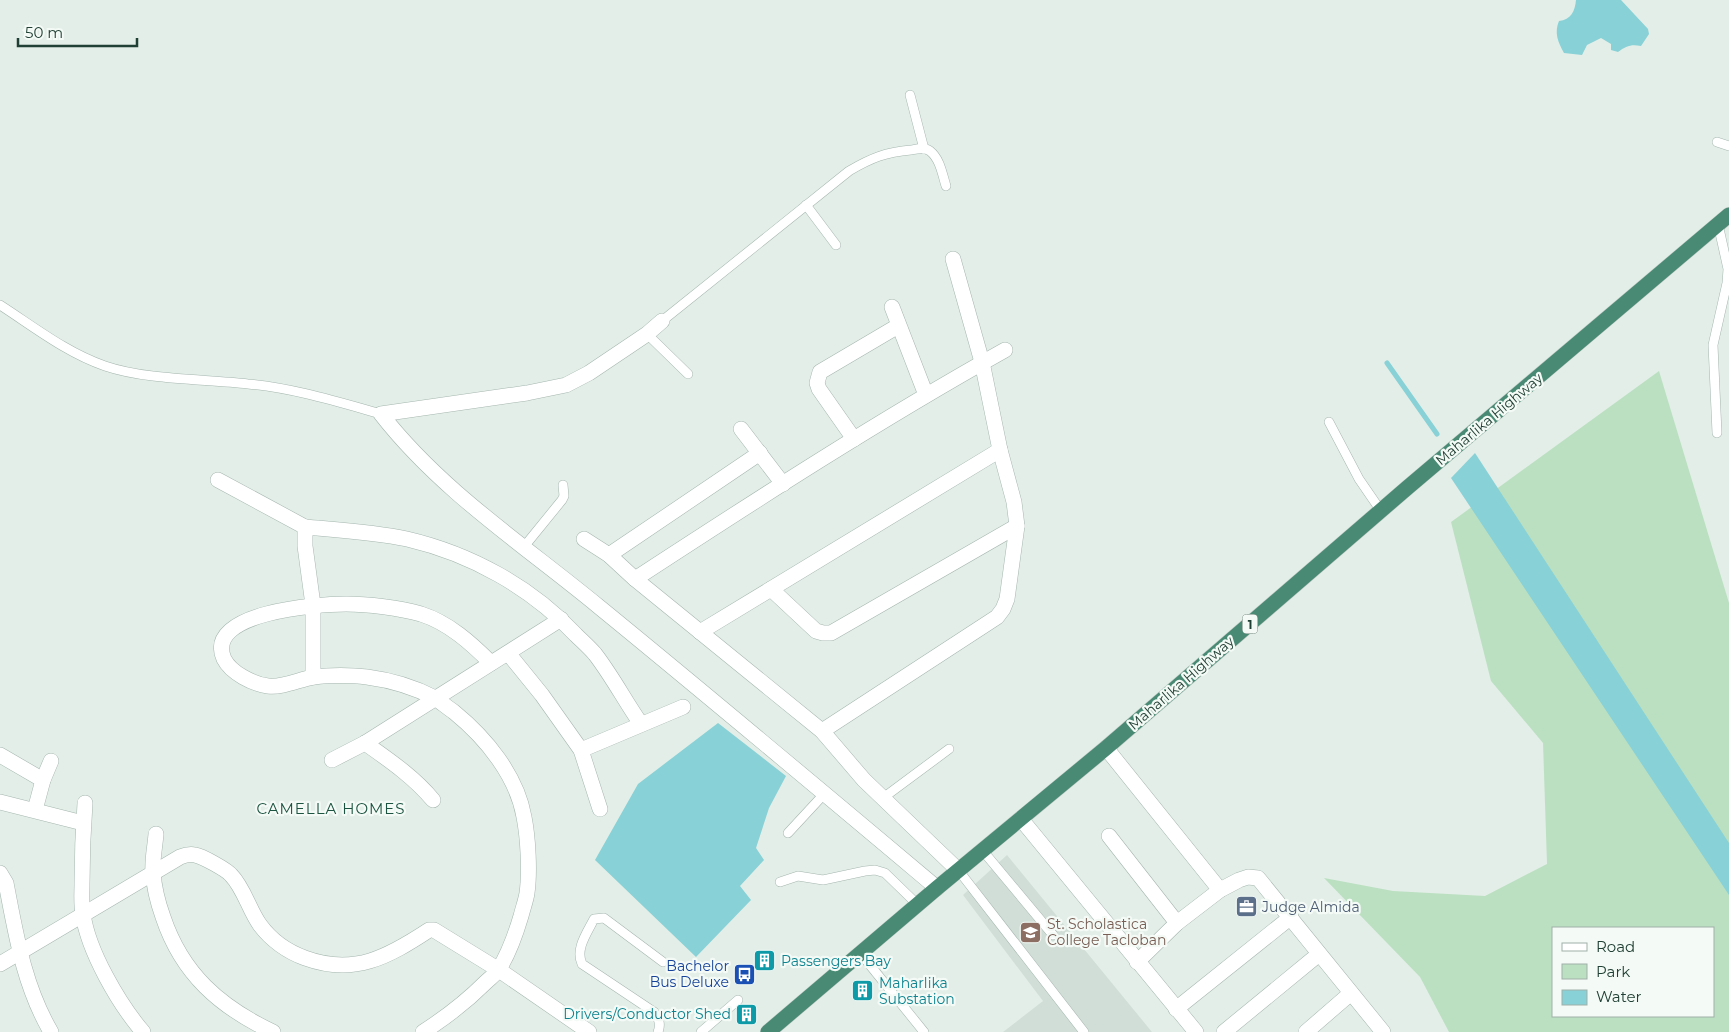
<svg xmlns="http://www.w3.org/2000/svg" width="1729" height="1032" font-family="Montserrat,sans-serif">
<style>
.built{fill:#d1ded7}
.green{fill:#bbe0c1;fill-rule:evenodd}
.water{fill:#88d1d6}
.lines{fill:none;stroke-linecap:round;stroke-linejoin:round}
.stream{stroke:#88d1d6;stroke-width:5}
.service-casing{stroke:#a5b6af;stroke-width:10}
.minor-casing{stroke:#a5b6af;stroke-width:16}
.trunk-casing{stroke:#c1cac6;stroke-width:16}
.service{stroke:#fff;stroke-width:9}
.minor{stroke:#fff;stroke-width:15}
.trunk{stroke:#488a74;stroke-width:15}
.labels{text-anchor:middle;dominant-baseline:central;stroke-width:4.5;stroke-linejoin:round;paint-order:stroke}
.shield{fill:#f4faf6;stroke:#60786f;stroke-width:1}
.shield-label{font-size:12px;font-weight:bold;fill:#214035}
.street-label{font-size:14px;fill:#214035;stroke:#f4faf6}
.service-label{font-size:14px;fill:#4e5e75;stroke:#f4faf6;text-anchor:start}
.education-label{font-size:14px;fill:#785e54;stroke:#f4faf6;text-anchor:start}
.culture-label{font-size:14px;fill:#0d838f;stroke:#f4faf6;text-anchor:start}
.transit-label{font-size:14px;fill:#164399;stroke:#f4faf6;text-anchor:end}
.neighbourhood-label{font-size:15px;letter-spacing:1px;fill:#1c5441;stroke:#f4faf6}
</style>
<rect width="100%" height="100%" fill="#e3eee8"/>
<path class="built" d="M1007,855L1152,1032H1003L1043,1001L963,895Z"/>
<path class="green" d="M1659,371L1729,603V1032H1449L1420,977L1324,878L1393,891L1485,896L1547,864L1543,743L1491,681L1451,522ZM1553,928H1713V1016H1553Z"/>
<g class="water">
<path d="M1576,0H1621L1648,29L1649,34L1641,46C1631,44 1626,46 1618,52L1611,50V44L1601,38L1587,45L1582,55L1564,53C1558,42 1554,33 1559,21C1571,20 1575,11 1576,0Z"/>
<path d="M1475,453L1729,843V895L1451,478Z"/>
<path d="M718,723L786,776L769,808L756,848L764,860L740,886L751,900L696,957L595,860L638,784Z"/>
</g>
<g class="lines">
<path class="stream" d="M1387,363L1437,434"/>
<defs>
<g id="service">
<path d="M910,95L924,149"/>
<path d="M1717,142L1729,146"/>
<path d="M806,205L836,245"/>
<path d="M0,305C34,327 67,353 105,366C146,380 204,379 248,384C293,388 338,402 381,414"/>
<path d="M662,321L849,171C871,158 886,152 911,150C917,149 924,147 930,151C940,159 942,173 946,186"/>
<path d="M647,334L688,374"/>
<path d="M1329,422L1359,479L1381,511"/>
<path d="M1717,433L1713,345L1727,283L1728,269L1718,224"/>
<path d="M523,548L562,500L564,496L563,485"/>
<path d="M883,798L949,749"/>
<path d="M788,833L825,793"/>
<path d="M983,851L1053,935"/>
<path d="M959,871L1084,1032"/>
<path d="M780,882L798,876L823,880L865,871L875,870L885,873L918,905"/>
<path d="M861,954L924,1032"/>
<path d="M658,1032C661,1024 659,1019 654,1012L582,964C575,949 587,933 594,919L604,918L663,962"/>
<path d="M701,1032L738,1000"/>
</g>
<g id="minor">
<path d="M892,307L926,395"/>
<path d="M662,321L647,334L589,373L566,385L527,393L381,414C441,491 524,545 598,606C712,699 825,794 937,888"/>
<path d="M741,429L783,484"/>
<path d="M854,439L819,389L817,383L820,372L898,326"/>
<path d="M218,480L305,527V546L313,605V677"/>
<path d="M305,527C339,530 374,532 407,539C471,554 531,587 576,635C582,641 589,647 595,654C612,676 625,701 641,724"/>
<path d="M584,539L609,555L635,579L822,731L864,780L959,871"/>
<path d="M609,555L760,453"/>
<path d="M635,579C756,500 878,421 1005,350"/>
<path d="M771,589L816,631L823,633H831L1017,526"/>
<path d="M700,632L1000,450"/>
<path d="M508,653L542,695L581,750L600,809"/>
<path d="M822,731L997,617L1003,609L1007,599L1017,526L1014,502L1000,450L982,362L953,259"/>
<path d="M365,743C389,760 414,777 433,800"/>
<path d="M1106,748L1220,890"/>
<path d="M581,750L683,707"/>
<path d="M0,755L43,780"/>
<path d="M332,760L365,743L561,619"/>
<path d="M0,802L83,823"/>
<path d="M85,803C83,830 82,857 82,884C82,894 81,904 83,914C88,951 119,1004 143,1032"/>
<path d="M35,810L43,780L51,761"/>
<path d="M1021,819L1196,1032"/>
<path d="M156,834C155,847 152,860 153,872C154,888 158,903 163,917C182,974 220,1007 273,1032"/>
<path d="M1109,836L1177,923"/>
<path d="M0,873L6,883C16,935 24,986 51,1032"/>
<path d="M1137,962L1177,923L1220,890L1239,880L1248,877L1258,878L1383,1032"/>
<path d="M0,964L180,857C185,855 190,854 195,855C202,856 227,870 231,875C244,888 249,910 260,925C271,940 288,952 305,958C354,976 388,957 429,930H434L499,970L589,1032"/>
<path d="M1176,1009L1291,917"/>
<path d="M423,1032C445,1018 467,1001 486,982C490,978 496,974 499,969C509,953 516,933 521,916C523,908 526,900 527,893C530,872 528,837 524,817C517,776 486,738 454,712C448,708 441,702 435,698C414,687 390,680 367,677C352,675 329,675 314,677C300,679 283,688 268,686C253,684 231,673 224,659C203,612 319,604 346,604C368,604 400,608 421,614C449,623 471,643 491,663"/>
<path d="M1224,1032L1319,954"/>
<path d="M1306,1032L1351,993"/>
</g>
<path id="trunk" d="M768,1032L937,888L1106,748L1407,488L1729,215"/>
</defs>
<use href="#service" class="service-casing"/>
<use href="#minor" class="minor-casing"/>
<use href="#trunk" class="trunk-casing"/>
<use href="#service" class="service"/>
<use href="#minor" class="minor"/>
<use href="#trunk" class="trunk"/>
</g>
<defs>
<symbol id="office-square" viewBox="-11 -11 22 22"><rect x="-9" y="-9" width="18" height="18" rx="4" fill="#5c6f8a" stroke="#f4faf6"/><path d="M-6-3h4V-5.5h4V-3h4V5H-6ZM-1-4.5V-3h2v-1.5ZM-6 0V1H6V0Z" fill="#fff"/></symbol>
<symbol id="school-square" viewBox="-11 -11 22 22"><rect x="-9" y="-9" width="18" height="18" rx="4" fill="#8d6e63" stroke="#f4faf6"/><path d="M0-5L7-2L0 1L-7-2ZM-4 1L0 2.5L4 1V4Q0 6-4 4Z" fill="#fff"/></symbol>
<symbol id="building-square" viewBox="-11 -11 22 22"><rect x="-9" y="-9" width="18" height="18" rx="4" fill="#0f9aa8" stroke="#f4faf6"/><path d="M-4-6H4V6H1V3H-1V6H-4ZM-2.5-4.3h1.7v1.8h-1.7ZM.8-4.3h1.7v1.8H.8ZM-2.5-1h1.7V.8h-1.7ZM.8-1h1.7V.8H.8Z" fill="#fff"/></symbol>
<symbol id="bus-square" viewBox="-11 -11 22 22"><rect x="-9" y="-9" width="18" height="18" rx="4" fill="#1a4fb4" stroke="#f4faf6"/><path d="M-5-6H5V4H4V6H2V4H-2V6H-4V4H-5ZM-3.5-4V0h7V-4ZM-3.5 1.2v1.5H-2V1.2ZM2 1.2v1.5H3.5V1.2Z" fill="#fff"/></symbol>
</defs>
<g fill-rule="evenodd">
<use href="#office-square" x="1234" y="894" width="25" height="25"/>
<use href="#school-square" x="1018" y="920" width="25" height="25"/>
<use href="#building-square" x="752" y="948" width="25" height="25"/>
<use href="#bus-square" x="732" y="962" width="25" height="25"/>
<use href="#building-square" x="850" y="978" width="25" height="25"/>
<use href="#building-square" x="734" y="1002" width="25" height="25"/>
</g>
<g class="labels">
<rect class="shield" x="1242.5" y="614.5" width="15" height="19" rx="4"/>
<g class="shield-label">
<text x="1250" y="624">1</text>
</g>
<g class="street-label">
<text transform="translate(1489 419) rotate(-40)">Maharlika Highway</text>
<text transform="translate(1181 683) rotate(-41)">Maharlika Highway</text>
</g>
<g class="service-label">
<text x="1262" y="907">Judge Almida</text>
</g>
<g class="education-label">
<text x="1047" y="924">St. Scholastica<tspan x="1047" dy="16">College Tacloban</tspan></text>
</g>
<g class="culture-label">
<text x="781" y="961">Passengers Bay</text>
<text x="879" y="983">Maharlika<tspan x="879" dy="16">Substation</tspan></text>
<text x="731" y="1014" text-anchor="end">Drivers/Conductor Shed</text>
</g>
<g class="transit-label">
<text x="729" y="966">Bachelor<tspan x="729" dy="16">Bus Deluxe</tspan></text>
</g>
<g class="neighbourhood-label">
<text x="331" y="808">CAMELLA HOMES</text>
</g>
</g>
<rect x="1552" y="927" width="162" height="90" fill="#f4faf6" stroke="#a0b0a9"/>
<rect x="1562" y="943" width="25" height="8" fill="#ffffff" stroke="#a0b0a9"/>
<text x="1596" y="952" font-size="15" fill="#214035">Road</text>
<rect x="1562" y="964" width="25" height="15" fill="#bbe0c1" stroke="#a0b0a9"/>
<text x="1596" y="977" font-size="15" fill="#214035">Park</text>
<rect x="1562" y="990" width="25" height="15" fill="#88d1d6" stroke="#a0b0a9"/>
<text x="1596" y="1002" font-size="15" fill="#214035">Water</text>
<path d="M18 38v8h119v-8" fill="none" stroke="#214035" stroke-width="2.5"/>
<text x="25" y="38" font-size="15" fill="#214035" stroke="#f4faf6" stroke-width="4" paint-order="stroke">50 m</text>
</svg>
